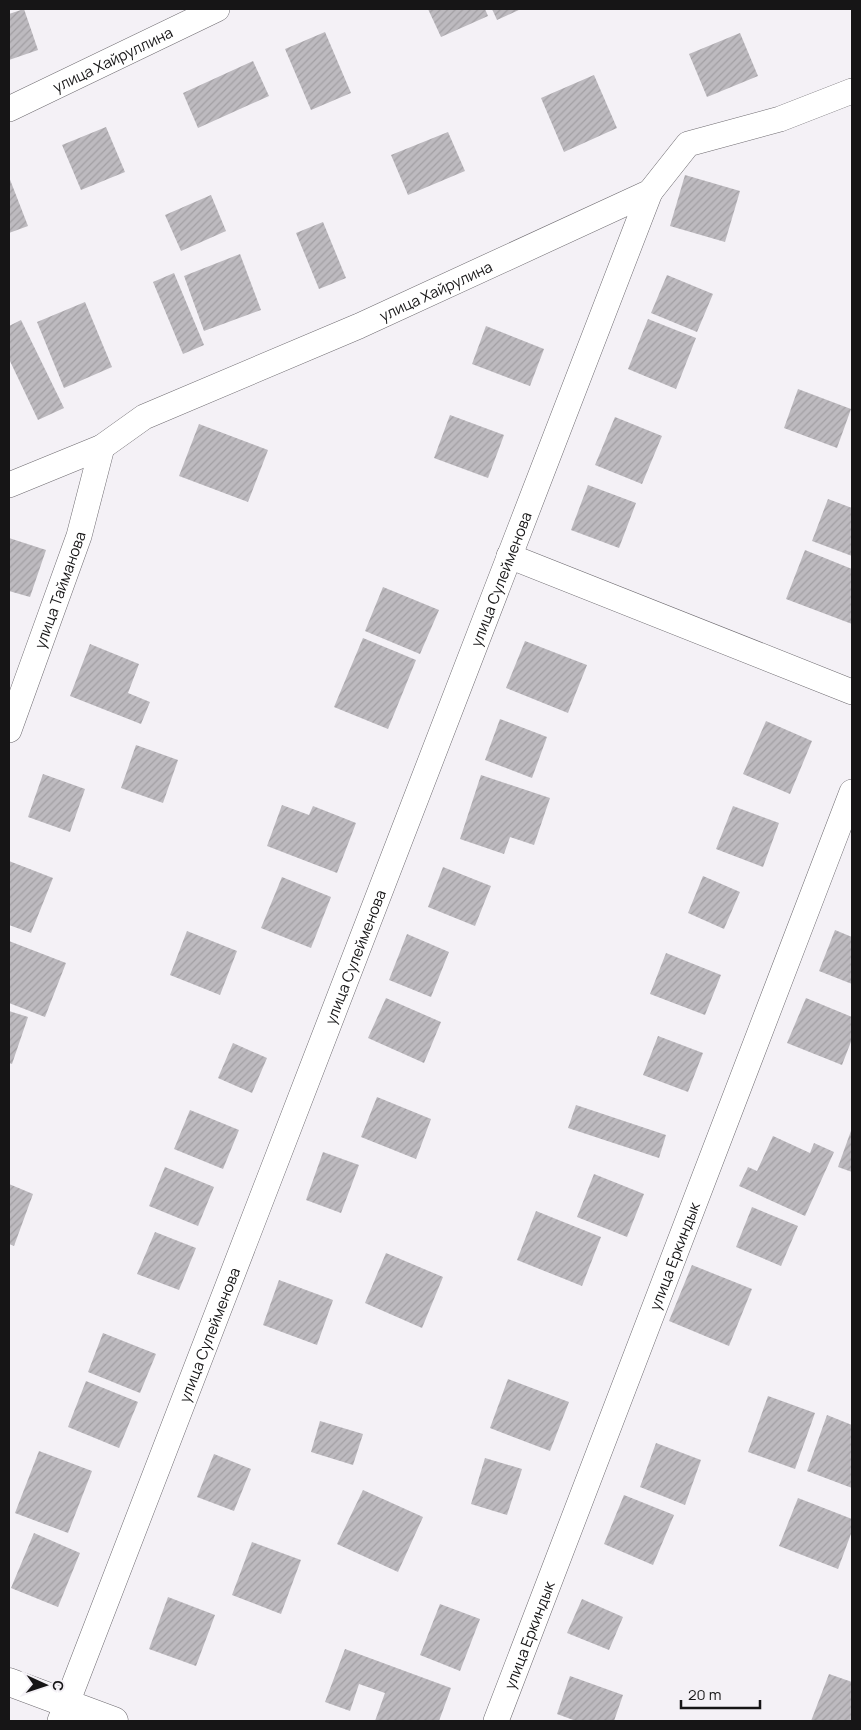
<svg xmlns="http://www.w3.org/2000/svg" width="861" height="1730" font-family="Manrope,sans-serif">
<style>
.building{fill:url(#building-hatch)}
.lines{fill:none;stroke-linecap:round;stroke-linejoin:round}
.street-casing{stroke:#6e6b70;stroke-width:26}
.secondary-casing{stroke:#6e6b70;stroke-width:29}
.street{stroke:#fff;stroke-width:25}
.secondary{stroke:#fff;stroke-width:28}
.labels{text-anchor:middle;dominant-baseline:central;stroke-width:4;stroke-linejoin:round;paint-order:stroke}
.street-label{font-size:15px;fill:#161516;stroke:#f4f1f6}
</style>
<defs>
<pattern id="building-hatch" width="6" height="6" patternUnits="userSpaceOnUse" patternTransform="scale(1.25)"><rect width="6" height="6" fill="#bdbabf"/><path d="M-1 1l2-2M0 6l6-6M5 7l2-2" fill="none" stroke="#a29fa3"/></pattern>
</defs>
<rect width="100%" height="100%" fill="#f4f1f6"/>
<g class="building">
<path d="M24,9L38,50L9,60V14Z"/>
<path d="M428,9H485L488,16L441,37Z"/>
<path d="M492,9H521L497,20Z"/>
<path d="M325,32L351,93L311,110L285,49Z"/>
<path d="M740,33L758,76L707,97L689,54Z"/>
<path d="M253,61L269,96L198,128L183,93Z"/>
<path d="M594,75L617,128L564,152L541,98Z"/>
<path d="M106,127L125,172L81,190L62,145Z"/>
<path d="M448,132L465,171L408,195L391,155Z"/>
<path d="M685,175L740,191L725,242L670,226Z"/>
<path d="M9,177L28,226L9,233Z"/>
<path d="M211,195L226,231L181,251L165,215Z"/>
<path d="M323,222L346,278L319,289L296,233Z"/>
<path d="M240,254L261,310L204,331L184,276Z"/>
<path d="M174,273L204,345L183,354L153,282Z"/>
<path d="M667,275L713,294L697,332L651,313Z"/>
<path d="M85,302L112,367L64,388L37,322Z"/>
<path d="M648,319L696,338L676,389L628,369Z"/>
<path d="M21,320L64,408L38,420L9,359V326Z"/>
<path d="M486,326L544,349L530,386L472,364Z"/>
<path d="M798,389L851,409L837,448L784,428Z"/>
<path d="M450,415L504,435L488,478L434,458Z"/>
<path d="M615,417L662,436L642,484L595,465Z"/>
<path d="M199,424L268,450L248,502L179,476Z"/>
<path d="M588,485L636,503L619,548L571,530Z"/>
<path d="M828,499L852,508V556L812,541Z"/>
<path d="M9,538L46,550L30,597L9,591Z"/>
<path d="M805,550L852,569V624L786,599Z"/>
<path d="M383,587L439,610L420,654L365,631Z"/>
<path d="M363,638L416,660L388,729L334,707Z"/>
<path d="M525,641L587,665L568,713L506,688Z"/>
<path d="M90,644L139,664L128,693L150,702L141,724L70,696Z"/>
<path d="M500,719L547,737L532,778L485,760Z"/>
<path d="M766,721L812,741L790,794L743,774Z"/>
<path d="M136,745L178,760L163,803L121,788Z"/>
<path d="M43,774L85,789L70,832L28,817Z"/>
<path d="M481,775L550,798L534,845L510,837L504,854L460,839Z"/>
<path d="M282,805L309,815L313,806L356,823L337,873L267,846Z"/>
<path d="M733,806L779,823L763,867L716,849Z"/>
<path d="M9,861L53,878L31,933L9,925Z"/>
<path d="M443,867L491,886L475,926L428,907Z"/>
<path d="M703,876L740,892L724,929L688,913Z"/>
<path d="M282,877L331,897L311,948L261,928Z"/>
<path d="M835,930L852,937V984L819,971Z"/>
<path d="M187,931L237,951L220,995L170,975Z"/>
<path d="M407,934L449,952L431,997L389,980Z"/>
<path d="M9,941L66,963L45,1017L9,1003Z"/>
<path d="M666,953L721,975L705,1015L650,994Z"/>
<path d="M386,998L441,1022L424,1063L368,1038Z"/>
<path d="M806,998L852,1017V1039L842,1065L787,1043Z"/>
<path d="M9,1011L28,1017L12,1064L9,1063Z"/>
<path d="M658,1036L703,1053L688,1092L643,1075Z"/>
<path d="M233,1043L267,1058L252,1093L218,1078Z"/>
<path d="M377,1097L431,1119L416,1159L361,1137Z"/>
<path d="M576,1105L666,1135L659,1158L568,1128Z"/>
<path d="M190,1110L239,1130L223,1169L174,1149Z"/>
<path d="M852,1128V1172L838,1167Z"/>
<path d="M773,1136L810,1153L814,1143L834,1152L805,1216L739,1186L748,1167L757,1171Z"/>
<path d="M323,1152L359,1165L341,1213L306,1200Z"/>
<path d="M165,1167L214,1187L198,1226L149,1206Z"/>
<path d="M594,1174L644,1194L627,1237L577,1217Z"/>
<path d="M9,1184L33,1194L14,1246L9,1244Z"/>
<path d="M752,1207L798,1226L781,1266L736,1247Z"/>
<path d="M536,1211L601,1237L582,1286L517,1260Z"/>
<path d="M155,1232L196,1248L179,1290L137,1274Z"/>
<path d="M386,1253L443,1277L422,1328L365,1303Z"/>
<path d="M692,1265L752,1289L729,1346L669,1321Z"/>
<path d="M279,1280L333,1300L317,1345L263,1325Z"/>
<path d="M103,1333L156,1354L140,1393L88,1372Z"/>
<path d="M508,1379L569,1402L550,1451L490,1428Z"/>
<path d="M86,1381L138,1402L119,1448L68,1427Z"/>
<path d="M768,1396L815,1413L795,1469L748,1452Z"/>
<path d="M827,1415L852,1425V1488L807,1471Z"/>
<path d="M320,1421L363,1434L353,1465L311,1452Z"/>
<path d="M656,1443L701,1460L685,1505L640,1487Z"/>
<path d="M39,1451L92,1471L68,1533L15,1513Z"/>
<path d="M214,1454L251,1469L234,1511L197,1497Z"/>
<path d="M485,1458L522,1469L507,1515L471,1504Z"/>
<path d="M363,1490L423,1517L398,1572L337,1544Z"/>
<path d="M624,1495L674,1515L653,1565L604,1544Z"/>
<path d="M798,1498L852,1519V1531L838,1569L779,1546Z"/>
<path d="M34,1533L80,1553L58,1607L11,1588Z"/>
<path d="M252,1542L301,1560L281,1614L232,1595Z"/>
<path d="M168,1597L215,1615L196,1666L149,1649Z"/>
<path d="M582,1599L623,1617L609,1650L567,1633Z"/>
<path d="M440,1604L480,1619L460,1671L420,1655Z"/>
<path d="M345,1649L451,1688L439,1721H375L385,1693L359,1684L350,1711L325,1702Z"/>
<path d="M829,1674L852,1682V1721H811Z"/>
<path d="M570,1676L623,1695L614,1721H576L557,1714Z"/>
</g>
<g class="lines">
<defs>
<g id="street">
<path id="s1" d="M9,109L217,9"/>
<path id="s2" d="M9,485L102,447L144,417L359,326L650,192L688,144L780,119L852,91"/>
<path d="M509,556L852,692"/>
<path id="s3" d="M9,730L79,536L102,447"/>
<path id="s4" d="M60,1721L650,192"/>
<path id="s5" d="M496,1721L852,792"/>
</g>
<path id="secondary" d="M9,1682L114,1721"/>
</defs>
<use href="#street" class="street-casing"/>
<use href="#secondary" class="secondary-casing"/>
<use href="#street" class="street"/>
<use href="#secondary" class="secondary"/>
</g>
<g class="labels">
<g class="street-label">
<text stroke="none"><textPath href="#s1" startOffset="115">улица Хайруллина</textPath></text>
<text stroke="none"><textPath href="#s2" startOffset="470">улица Хайрулина</textPath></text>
<text stroke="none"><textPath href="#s4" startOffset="1224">улица Сулейменова</textPath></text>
<text stroke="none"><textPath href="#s3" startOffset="149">улица Тайманова</textPath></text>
<text stroke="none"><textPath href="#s4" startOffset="819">улица Сулейменова</textPath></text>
<text stroke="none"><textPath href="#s5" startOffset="498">улица Еркиндык</textPath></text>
<text stroke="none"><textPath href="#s4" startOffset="414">улица Сулейменова</textPath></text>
<text stroke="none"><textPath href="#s5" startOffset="92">улица Еркиндык</textPath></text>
</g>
</g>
<rect width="861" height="1730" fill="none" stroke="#161516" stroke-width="20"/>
<g transform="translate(45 1685) rotate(93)" stroke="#f4f1f6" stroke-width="4" paint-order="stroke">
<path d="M0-4L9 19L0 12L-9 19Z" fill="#161516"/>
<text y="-8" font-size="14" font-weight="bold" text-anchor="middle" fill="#161516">С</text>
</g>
<path d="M681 1700v8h79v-8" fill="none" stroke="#161516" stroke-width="2.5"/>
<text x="688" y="1700" font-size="15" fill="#161516" stroke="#f4f1f6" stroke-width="4" paint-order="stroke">20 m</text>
</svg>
